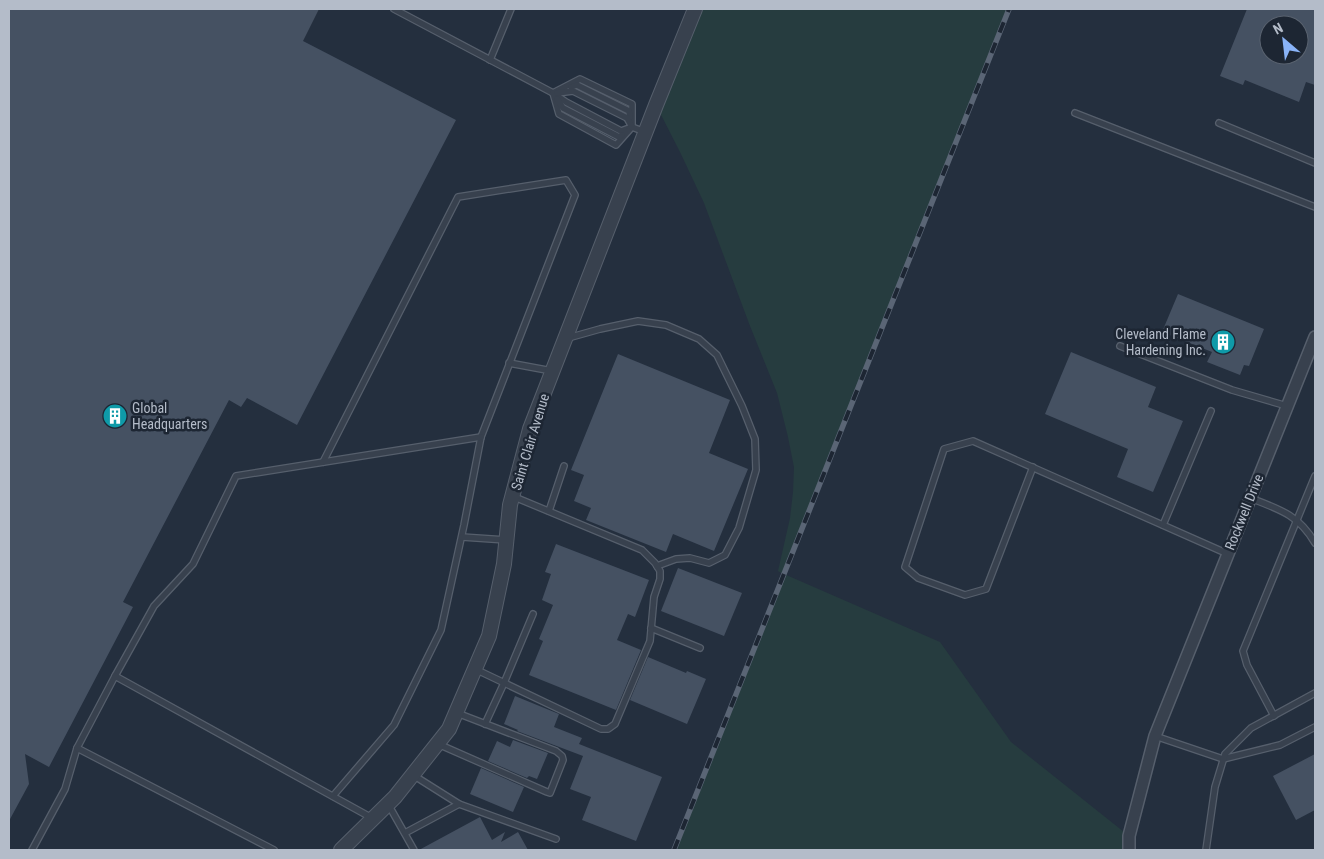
<svg xmlns="http://www.w3.org/2000/svg" width="1324" height="859" font-family="'Roboto Condensed',sans-serif">
<style>
.green{fill:#263c3f}
.building{fill:#455162;fill-rule:evenodd}
.lines{fill:none;stroke-linecap:round;stroke-linejoin:round}
.service-casing{stroke:#565f6c;stroke-width:8}
.minor-casing{stroke:#565f6c;stroke-width:14}
.tertiary-casing{stroke:#565f6c;stroke-width:16}
.service{stroke:#38414e;stroke-width:5.5}
.minor{stroke:#38414e;stroke-width:11}
.tertiary{stroke:#38414e;stroke-width:14}
.rail-casing{stroke:#5a6575;stroke-width:5.5}
.rail{stroke:#1d2633;stroke-width:4;stroke-dasharray:11;stroke-linecap:butt}
.labels{text-anchor:middle;dominant-baseline:central;stroke-width:5;stroke-linejoin:round;paint-order:stroke}
.poi-label{font-size:14px;fill:#b4bcc9;stroke:#1d2633;text-anchor:end}
.street-label{font-size:14px;fill:#b4bcc9;stroke:#1d2633}
</style>
<rect width="100%" height="100%" fill="#242f3e"/>
<path class="green" d="M695,9H1009L784,574L940,642L1011,742L1129,836V850H674L783,574L778,571L790,518L793,492L794,467L788,437L777,393L750,326L704,203L680,152L656,105Z"/>
<g class="building">
<path d="M9,9H319L303,41L456,120L297,425L247,398L241,407L229,400L123,602L133,607L49,767L25,754L29,784L9,821Z"/>
<path d="M1247,9H1315V85L1306,82L1299,102L1245,80L1243,85L1220,76ZM1269,25H1299V55H1269Z"/>
<path d="M1178,294L1264,329L1249,366L1244,365L1240,375L1207,362L1212,352L1162,332Z"/>
<path d="M1071,352L1156,387L1148,407L1183,421L1153,492L1117,477L1128,449L1045,414Z"/>
<path d="M618,354L730,400L709,453L748,469L714,551L673,534L666,552L586,520L591,508L574,501L584,475L571,470Z"/>
<path d="M556,544L649,580L635,617L628,614L617,640L641,650L616,710L529,675L543,641L539,639L553,605L542,600L551,574L545,572Z"/>
<path d="M678,568L742,593L724,636L661,611Z"/>
<path d="M648,657L686,673L687,671L706,679L687,724L630,700Z"/>
<path d="M515,696L559,714L554,727L582,738L579,744L662,777L636,841L582,820L591,797L570,789L583,756L517,731L518,730L504,724Z"/>
<path d="M513,740L548,753L537,779L529,776L527,778L488,761L497,741L510,747Z"/>
<path d="M1315,754V810L1296,820L1273,776Z"/>
<path d="M481,768L524,787L513,812L470,794Z"/>
<path d="M480,817L492,840L505,832L501,842L518,832L528,850H419Z"/>
</g>
<g class="lines">
<defs>
<g id="service">
<path d="M394,9L553,93L566,102L621,131L632,127"/>
<path d="M490,60L511,9"/>
<path d="M580,79L632,104V127L616,145L559,114L553,93Z"/>
<path d="M571,87L577,85L629,111L630,117"/>
<path d="M557,93L573,91L627,118L632,127L645,132"/>
<path d="M557,99L563,108L619,137L622,135"/>
<path d="M1075,113L1315,207"/>
<path d="M1219,123L1315,163"/>
<path d="M568,338L600,329L638,321L666,325L699,339L717,355L742,406L755,439L756,470L739,528L725,555L709,563L690,558L676,559L657,566"/>
<path d="M1120,346L1232,390L1287,406"/>
<path d="M509,363L552,371"/>
<path d="M323,462L458,197L566,180L575,195L481,437L464,525L441,630L394,725L333,796"/>
<path d="M1033,467L986,589L965,595L918,578L905,567L944,449L973,441L1228,554"/>
<path d="M1250,498C1279,509 1299,515 1315,543"/>
<path d="M549,511L564,466"/>
<path d="M1163,525L1211,411"/>
<path d="M462,537L506,540"/>
<path d="M651,628L700,648"/>
<path d="M475,669L601,729H608L615,724L650,641L654,597L660,579V571L655,563L642,550L512,496"/>
<path d="M115,676L154,606L193,564L236,476L481,437"/>
<path d="M1274,716L1247,665L1243,651L1315,476"/>
<path d="M485,724L504,683L533,614"/>
<path d="M1155,736L1223,759L1280,745L1315,727"/>
<path d="M438,744L547,792L550,793L563,760L562,756L556,751L457,713"/>
<path d="M388,804L414,850"/>
<path d="M459,804L556,839"/>
<path d="M405,833L459,804L413,775"/>
<path d="M32,850L65,789L77,748"/>
<path d="M274,850L77,748L115,676L372,818"/>
<path d="M1206,850L1215,787L1225,754L1251,728L1315,693"/>
</g>
<path id="minor" d="M1129,850V836L1155,736L1315,337"/>
<path id="tertiary" d="M341,850L395,797L449,729L489,636L504,564L510,505L530,429L656,105L695,9"/>
</defs>
<use href="#service" class="service-casing"/>
<use href="#minor" class="minor-casing"/>
<use href="#tertiary" class="tertiary-casing"/>
<use href="#service" class="service"/>
<use href="#minor" class="minor"/>
<use href="#tertiary" class="tertiary"/>
<defs>
<path id="rail" d="M674,850L1009,9"/>
</defs>
<use href="#rail" class="rail-casing"/>
<use href="#rail" class="rail"/>
</g>
<defs>
<symbol id="building-disc" viewBox="-11 -11 22 22"><circle r="9.5" fill="#0f9aa8" stroke="#1d2633"/><path d="M-4-6H4V6H1V3H-1V6H-4ZM-2.5-4.3h1.7v1.8h-1.7ZM.8-4.3h1.7v1.8H.8ZM-2.5-1h1.7V.8h-1.7ZM.8-1h1.7V.8H.8Z" fill="#fff"/></symbol>
</defs>
<g fill-rule="evenodd">
<use href="#building-disc" x="1209" y="328" width="28" height="28"/>
<use href="#building-disc" x="101" y="402" width="28" height="28"/>
</g>
<g class="labels">
<g class="poi-label">
<text x="1206" y="334">Cleveland Flame<tspan x="1206" dy="16">Hardening Inc.</tspan></text>
<text x="132" y="408" text-anchor="start">Global<tspan x="132" dy="16">Headquarters</tspan></text>
</g>
<g class="street-label">
<text transform="translate(530 442) rotate(-73)">Saint Clair Avenue</text>
<text transform="translate(1244 512) rotate(-68)">Rockwell Drive</text>
</g>
</g>
<rect width="1324" height="859" fill="none" stroke="#b4bcc9" stroke-width="20"/>
<g transform="translate(1284 40) rotate(332)"><circle r="24" fill="#1d2633" stroke="#59626f"/>
<path d="M0-4L9 19L0 12L-9 19Z" fill="#8ab4f8"/>
<text y="-8" font-size="14" font-weight="bold" text-anchor="middle" fill="#b4bcc9">N</text>
</g>
</svg>
